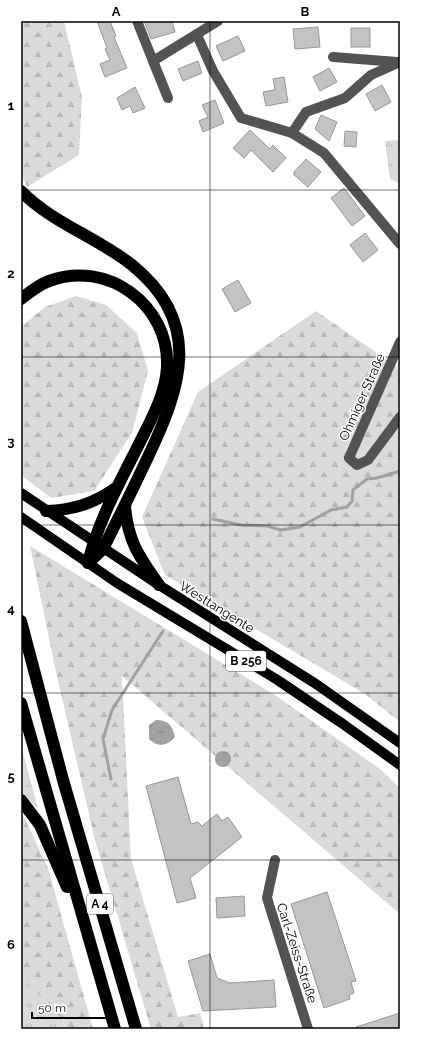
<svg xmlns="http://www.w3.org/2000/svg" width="421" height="1050" font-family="Raleway,sans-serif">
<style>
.grass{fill:url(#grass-tufts)}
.forest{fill:url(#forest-firs)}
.water{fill:url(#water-ripples)}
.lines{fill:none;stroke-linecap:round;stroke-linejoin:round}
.stream{stroke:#a1a1a1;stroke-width:3}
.building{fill:#c3c3c3;stroke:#979797}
.minor{stroke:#535353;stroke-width:10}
.major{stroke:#000;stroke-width:10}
.highway{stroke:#000;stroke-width:12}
.grid{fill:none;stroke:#000;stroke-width:1;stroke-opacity:0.55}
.labels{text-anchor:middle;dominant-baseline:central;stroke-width:3;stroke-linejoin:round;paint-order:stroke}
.shield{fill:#fff;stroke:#4c4c4c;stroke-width:1}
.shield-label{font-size:12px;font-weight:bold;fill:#000}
.street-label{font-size:13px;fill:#000;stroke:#fff}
.neatline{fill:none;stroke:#000;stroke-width:1.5}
.grid-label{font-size:13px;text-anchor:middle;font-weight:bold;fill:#000}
</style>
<defs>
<pattern id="grass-tufts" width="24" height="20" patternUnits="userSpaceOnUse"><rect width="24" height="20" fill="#dadada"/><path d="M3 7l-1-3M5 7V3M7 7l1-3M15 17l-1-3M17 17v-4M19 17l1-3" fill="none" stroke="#b9b9b9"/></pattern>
<pattern id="forest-firs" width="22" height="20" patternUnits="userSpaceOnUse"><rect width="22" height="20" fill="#dadada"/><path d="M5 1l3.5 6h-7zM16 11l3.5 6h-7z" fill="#b9b9b9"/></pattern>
<pattern id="water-ripples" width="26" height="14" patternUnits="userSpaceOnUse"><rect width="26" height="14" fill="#a1a1a1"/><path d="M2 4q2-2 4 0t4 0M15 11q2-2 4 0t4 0" fill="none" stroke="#898989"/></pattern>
</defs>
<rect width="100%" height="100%" fill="#fff"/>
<g class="grass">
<path d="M400,140V184L390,179L385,141Z"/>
<path d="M21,745L38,809L21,792Z"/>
<path d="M21,976L62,1019L66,1029H21Z"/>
</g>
<g class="forest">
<path d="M21,21H64L82,97L79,155L27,187L21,173Z"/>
<path d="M76,296L106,305L137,333L148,371L132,433L94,491L51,498L21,475V327L45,307Z"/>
<path d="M316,311L400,369V722L365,694L165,575L142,517L198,392Z"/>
<path d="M30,546L275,695L380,769L400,788V914L122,676L131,859L178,1017L200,1013L204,1029H151L95,840L56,672Z"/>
<path d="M21,815L25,819L48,868L93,1029H66L62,1019L21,976Z"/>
</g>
<g class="water">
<path d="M156,720C168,720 172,725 175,737C167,746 158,748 149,739V725Z"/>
<circle cx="223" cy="759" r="8"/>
</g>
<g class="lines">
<g class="stream">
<path d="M213,519L241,525L267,526L281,530L300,527L331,510L347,507L352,501L353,490L367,479L377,478L400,471"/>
<path d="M111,779L103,739L112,710L163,631"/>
</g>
</g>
<g class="building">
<path d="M97,21H110L116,36L114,37L127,68L105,77L100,64L110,60L105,49L107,48Z"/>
<path d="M144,21H172L175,32L151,39Z"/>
<path d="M318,27L320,47L295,49L293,29Z"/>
<rect x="351" y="28" width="19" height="19"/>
<path d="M238,36L245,51L223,61L216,46Z"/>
<path d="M198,61L202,73L183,81L178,69Z"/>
<path d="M329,68L337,82L320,91L313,77Z"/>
<path d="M284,77L288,102L266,106L263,92L275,90L273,79Z"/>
<path d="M382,85L391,102L375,111L366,94Z"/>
<path d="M135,87L145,108L133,113L130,106L122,110L117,98Z"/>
<path d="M215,100L224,123L203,132L199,121L208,117L202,105Z"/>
<path d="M321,115L337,122L329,141L315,129Z"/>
<path d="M250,130L270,149L273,145L286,158L273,172L251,150L244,158L233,148Z"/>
<path d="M345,131L357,132L356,147L344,146Z"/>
<path d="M306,159L321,172L308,187L294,175V172Z"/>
<path d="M344,188L365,216L352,226L331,198Z"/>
<path d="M365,233L378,250L363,262L350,245Z"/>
<path d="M238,280L251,303L235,312L222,289Z"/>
<path d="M178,777L191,824L198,822L202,826L217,814L222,821L228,817L242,837L190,878L196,898L177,903L146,786Z"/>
<path d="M327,892L356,981L351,982L354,993L349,995L350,999L324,1008L291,904Z"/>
<path d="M244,896L245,916L217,918L216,898Z"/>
<path d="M210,954L217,978L230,983L274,980L276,1007L203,1011L188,961Z"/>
<path d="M400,1013V1029H356V1027Z"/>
</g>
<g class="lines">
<g class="minor">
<path d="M137,21L153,61L218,21"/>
<path d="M197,35L213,71L241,118L292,133L324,153L400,244"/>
<path d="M333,57L397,62"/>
<path d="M153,61L168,98"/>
<path d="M292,133L306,112L345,98L371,75L400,62"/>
<path d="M400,342L349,458L357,465L368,460L400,417"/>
<path d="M275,860L267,898L308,1029"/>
</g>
<g class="major">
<path d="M21,493L159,585L316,684L400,743"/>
<path d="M21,517L117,583L276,679L343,724L400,765"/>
</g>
<g class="highway">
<path d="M21,191C52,223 97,237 132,265C204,323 181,388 147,459C133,489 118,519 103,549L88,563"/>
<path d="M21,299C30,292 38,285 49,281C107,259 170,305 167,367C166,393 151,420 139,444C120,482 98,521 88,563"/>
<path d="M125,506C128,542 139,556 159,585"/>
<path d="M46,511C74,510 95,503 117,487"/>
<path d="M21,621L63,780L136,1029"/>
<path d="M21,703L115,1029"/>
<path d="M21,800L40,825L67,887"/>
</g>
</g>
<path class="grid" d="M210,21V1029M21,190H400M21,357H400M21,525H400M21,693H400M21,860H400"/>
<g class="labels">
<g class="shield">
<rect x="226" y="651" width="40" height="20" rx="3"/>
<rect x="87" y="894" width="26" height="20" rx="3"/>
</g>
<g class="shield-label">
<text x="246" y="661">B 256</text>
<text x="100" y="904">A 4</text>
</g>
<g class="street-label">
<text transform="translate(362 397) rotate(-66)">Ohmiger Straße</text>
<text transform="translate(217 607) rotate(32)">Westtangente</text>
<text transform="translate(297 953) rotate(72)">Carl-Zeiss-Straße</text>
</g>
</g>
<rect width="421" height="1050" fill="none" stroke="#ffffff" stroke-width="44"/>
<path d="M32 1012v6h79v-6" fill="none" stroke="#000000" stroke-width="2"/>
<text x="38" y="1012" font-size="12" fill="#000000" stroke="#ffffff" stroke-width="3" paint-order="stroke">50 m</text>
<rect x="22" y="22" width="377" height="1006" class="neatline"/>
<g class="grid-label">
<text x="116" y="16">A</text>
<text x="305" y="16">B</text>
<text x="11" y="110">1</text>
<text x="11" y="278">2</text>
<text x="11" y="446">3</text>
<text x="11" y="613">4</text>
<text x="11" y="781">5</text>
<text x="11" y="949">6</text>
</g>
</svg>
